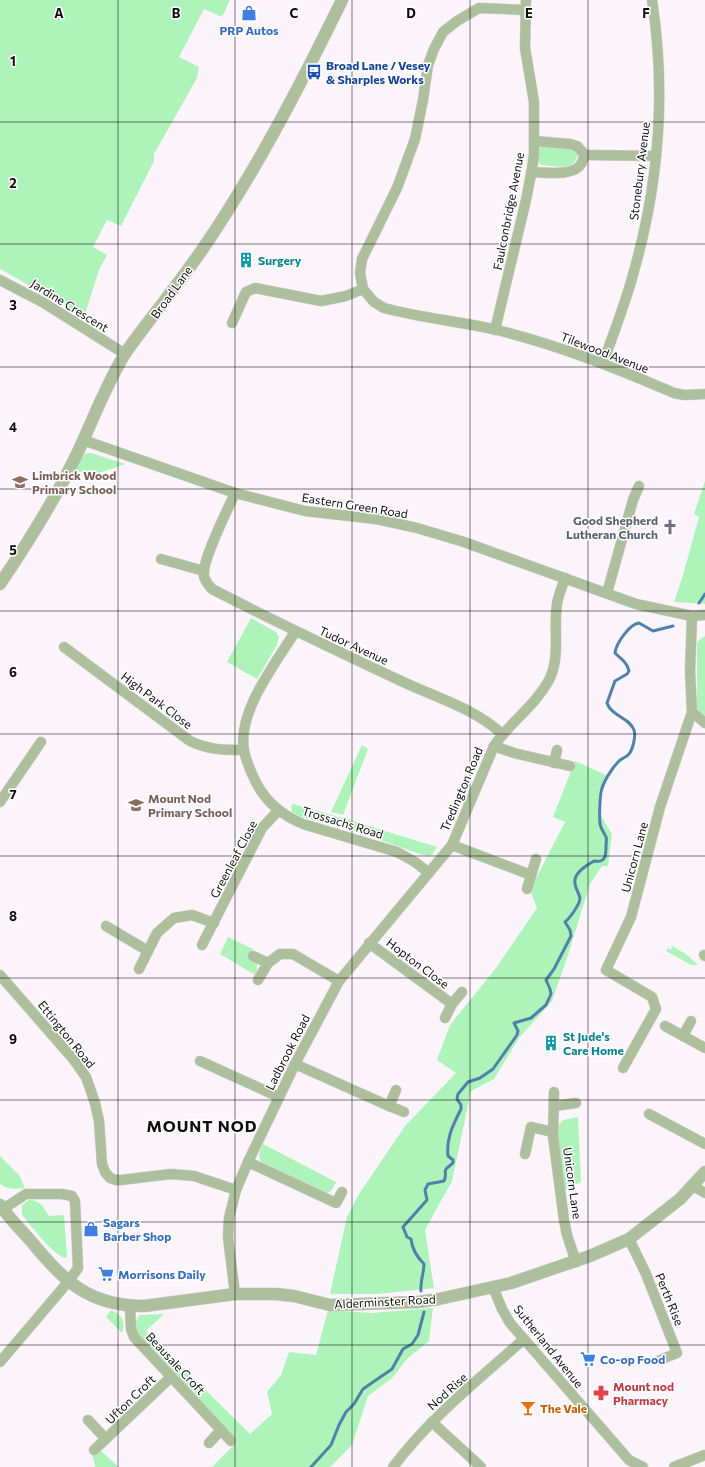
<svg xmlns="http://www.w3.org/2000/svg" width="705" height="1467" font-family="Commissioner,sans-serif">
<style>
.green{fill:#adf3ba}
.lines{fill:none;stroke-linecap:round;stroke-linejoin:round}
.stream{stroke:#5180ab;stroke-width:3}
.minor-casing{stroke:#d5d0d5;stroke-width:11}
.tertiary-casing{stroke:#d5d0d5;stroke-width:13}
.minor{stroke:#aebf9e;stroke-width:10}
.tertiary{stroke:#aebf9e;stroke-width:12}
.grid{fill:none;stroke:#0f0d0f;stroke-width:1;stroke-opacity:0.55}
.labels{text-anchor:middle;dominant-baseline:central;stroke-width:3;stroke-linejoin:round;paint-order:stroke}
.shop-label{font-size:12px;font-weight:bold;fill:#366cbe;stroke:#fff;text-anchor:start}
.transit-label{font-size:12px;font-weight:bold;fill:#164399;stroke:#fff;text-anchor:start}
.street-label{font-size:12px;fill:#0f0d0f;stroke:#fff}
.culture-label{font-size:12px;font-weight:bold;fill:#0d838f;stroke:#fff;text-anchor:start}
.education-label{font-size:12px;font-weight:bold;fill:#785e54;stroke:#fff;text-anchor:start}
.worship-label{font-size:12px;font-weight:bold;fill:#5b616d;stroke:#fff;text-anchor:end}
.health-label{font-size:12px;font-weight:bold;fill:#be3a42;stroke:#fff;text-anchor:start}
.food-label{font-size:12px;font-weight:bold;fill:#c56008;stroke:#fff;text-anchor:start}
.district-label{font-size:16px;font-weight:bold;letter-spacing:1px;fill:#0f0d0f;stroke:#fff}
.grid-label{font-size:13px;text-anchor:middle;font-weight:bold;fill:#0f0d0f;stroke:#fff;stroke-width:3;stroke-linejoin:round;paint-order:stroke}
</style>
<rect width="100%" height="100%" fill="#fbf5fb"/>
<g class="green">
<path d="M0,0H230L222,17L204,9L179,57L199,67L197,78L154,154V161L121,226L107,220L93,247L107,255L99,270L84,317L45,294L0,269Z"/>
<path d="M546,145L578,150C578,173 557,166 541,165L536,160V153L540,147Z"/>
<path d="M86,453H91L125,464L91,476L76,470L82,456Z"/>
<path d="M705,481V604L674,602L683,575L699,517L694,514Z"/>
<path d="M251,618L276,632L279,637L277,645L257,679L227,662Z"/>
<path d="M705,636V719L702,716L697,707V642Z"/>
<path d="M362,745L368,749L343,815L331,812Z"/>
<path d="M575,761L606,775L599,792L598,815L601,816L612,834L608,866H602L590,884L568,955L552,1001L519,1038L494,1079L471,1091L452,1181L425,1230L434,1288L378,1294H330L347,1217L359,1194L405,1126L456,1073L437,1060L450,1025L496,968L537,908L530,890L565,822L553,817Z"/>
<path d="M293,804L346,819L437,847L432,855L428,856L420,854L366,835L299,816L292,812L291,807Z"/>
<path d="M228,937L253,949L250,958L257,962V970L255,975L220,954Z"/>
<path d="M672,946L686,954L698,965H691L666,951L668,948L671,950Z"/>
<path d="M578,1117L581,1182L564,1190L557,1127L563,1120Z"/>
<path d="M263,1144L336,1182L331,1191L327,1193L263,1164C256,1157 260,1152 263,1144Z"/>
<path d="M0,1156L19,1175L25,1188C16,1189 8,1190 0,1184Z"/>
<path d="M29,1200C41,1200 43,1207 49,1216L64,1215L67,1256L66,1258C54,1257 30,1224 22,1215V1205Z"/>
<path d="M433,1308L429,1341L407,1359L392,1378L368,1396L352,1445L330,1467H212L237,1442L138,1339C135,1331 133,1322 140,1315L164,1314L146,1331L250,1434L272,1414L267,1392L281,1375L289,1352L316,1355L328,1310L372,1313Z"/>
<path d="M111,1310C122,1315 126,1321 122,1333L106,1317Z"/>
<path d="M101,1451L119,1467H95V1465L92,1455Z"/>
</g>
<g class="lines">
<g class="stream">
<path d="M699,603L705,594"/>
<path d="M421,1291C420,1281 424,1273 424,1264C417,1257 412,1249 411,1239L407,1237L403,1227L427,1200L425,1190L428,1184L444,1181C449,1169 439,1174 453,1163V1160L448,1156C446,1138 453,1125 461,1109V1105L457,1099L458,1094L468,1082L480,1078L493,1069L517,1035L518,1031L514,1023L531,1018L546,1005L551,994L550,989L546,980L554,969L571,936L570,930L565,922C570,918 580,904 580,898C579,893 575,888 575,883C573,873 587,865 594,861C606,863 606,855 606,846C606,843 607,839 606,837C604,832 600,828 600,823C599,818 600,797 601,792C603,782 612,768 619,761C622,758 627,757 629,754C633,749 636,736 634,730C629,717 611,716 607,703L615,681L627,674L629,671C627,662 621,659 615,653C616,643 630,624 639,623L653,631L673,626"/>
<path d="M311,1467L331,1445L339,1425L346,1412L354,1404L363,1389L392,1369L403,1349L412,1344L418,1335L424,1312"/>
</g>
<defs>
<g id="minor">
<path d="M525,10L479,8L457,21L443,32L434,49L428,65L423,100L415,139L397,188L362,259L360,273L363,289L374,302L384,308C421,318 459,321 497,330C558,345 616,368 674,393L685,395L705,394"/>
<path d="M534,141L570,144L577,146L585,155"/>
<path d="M585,155L656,156"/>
<path d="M531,172C544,172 574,177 581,164C583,162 583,158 585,155"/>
<path d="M0,280L44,303L125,354"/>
<path d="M232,323L246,292L255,288L321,301L346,296L363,289"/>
<path d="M495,330L526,200L532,169L534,154V102L525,48L526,0"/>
<path d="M603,363C614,332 626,302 634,271C659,183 666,91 652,0"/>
<path d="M83,440L235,493L305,511L376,519L417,528L464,542L636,604L692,616L705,615"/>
<path d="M235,493C228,509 201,562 204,576C205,582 209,585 212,589C274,621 337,651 401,681C435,697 474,708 502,734"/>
<path d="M161,559L204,571"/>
<path d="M607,593L633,500L639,486"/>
<path d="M295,632C275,664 237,712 244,751C246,759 249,767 252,774C262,799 279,814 303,824L397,852L415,862L429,873"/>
<path d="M64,647L190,741C209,750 223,750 244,750"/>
<path d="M692,712L705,723"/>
<path d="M494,746L514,753L570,766"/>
<path d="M554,763L557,750"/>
<path d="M0,802L41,742"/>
<path d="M452,845L531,875"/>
<path d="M527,889L536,859"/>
<path d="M106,926L148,951"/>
<path d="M369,943L452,1004"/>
<path d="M202,945L262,828L278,811"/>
<path d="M704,955L705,956"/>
<path d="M253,956L268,963"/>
<path d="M139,969L157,933L174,918L192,915L214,923"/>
<path d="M0,975L74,1060L86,1077L95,1103L99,1121L102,1164L105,1172L110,1178L116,1180H121L171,1174L194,1176L236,1190"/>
<path d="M258,980L268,963L280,954H293L339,981"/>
<path d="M445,1018L452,1004L462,992"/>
<path d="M665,1026L705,1048"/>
<path d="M683,1036L691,1021"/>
<path d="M200,1061L279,1097"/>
<path d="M295,1064L389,1106L396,1090"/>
<path d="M623,1068L656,1009L652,997L606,970L631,917L660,807L692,712L690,671L692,616"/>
<path d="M554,1092L553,1136L564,1220L567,1235L576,1262"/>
<path d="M389,1106L404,1112"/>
<path d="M554,1106L576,1103"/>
<path d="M649,1114L705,1144"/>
<path d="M525,1154L531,1127L553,1132"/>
<path d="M248,1162L336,1203L342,1192"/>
<path d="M693,1186L705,1193"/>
<path d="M629,1239L646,1274L677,1353L660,1360"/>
<path d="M493,1287L502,1309L510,1323L629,1460L643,1467"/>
<path d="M235,1294L228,1237L229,1218L236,1190L248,1162L295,1064L339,981L452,845L494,746C510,722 535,706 549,680C561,656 553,630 557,604C558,596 562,587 565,578"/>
<path d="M130,1306L131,1329L134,1337L221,1430L209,1443"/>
<path d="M0,1362L68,1282L78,1268L75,1201L72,1196L62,1194H26L3,1209"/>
<path d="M88,1420L106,1439"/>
<path d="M432,1422L481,1467"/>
<path d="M221,1430L231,1441"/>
<path d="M94,1450L171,1377"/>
<path d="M393,1467C430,1418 478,1380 524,1339"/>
<path d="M674,1467L705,1455"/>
</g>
<g id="tertiary">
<path d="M0,584C27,544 53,503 75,458C91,425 104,389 123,357C131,344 140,333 149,321C167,298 185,274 202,250C256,171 300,86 342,0"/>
<path d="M0,1205C9,1218 20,1229 30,1240C64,1281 88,1306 144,1306L235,1294H275L294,1296L330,1305L418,1302L439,1299L511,1283L590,1256L629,1239L680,1199L705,1172"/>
</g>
</defs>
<use href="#minor" class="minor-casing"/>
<use href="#tertiary" class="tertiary-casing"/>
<use href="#minor" class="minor"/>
<use href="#tertiary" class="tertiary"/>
</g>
<path class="grid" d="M118,0V1467M235,0V1467M352,0V1467M470,0V1467M588,0V1467M0,122H705M0,244H705M0,367H705M0,489H705M0,611H705M0,734H705M0,856H705M0,978H705M0,1100H705M0,1222H705M0,1345H705"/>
<defs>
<symbol id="shop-bare" viewBox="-9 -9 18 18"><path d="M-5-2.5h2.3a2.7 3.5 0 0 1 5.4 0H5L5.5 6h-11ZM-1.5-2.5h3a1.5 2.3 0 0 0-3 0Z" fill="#3f7fe0" stroke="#fff" stroke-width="2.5" paint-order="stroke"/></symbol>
<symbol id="bus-bare" viewBox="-9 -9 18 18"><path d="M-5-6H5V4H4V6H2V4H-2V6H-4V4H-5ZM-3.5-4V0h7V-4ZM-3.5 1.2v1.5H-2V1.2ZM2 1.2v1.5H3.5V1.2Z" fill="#1a4fb4" stroke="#fff" stroke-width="2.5" paint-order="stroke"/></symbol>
<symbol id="building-bare" viewBox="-9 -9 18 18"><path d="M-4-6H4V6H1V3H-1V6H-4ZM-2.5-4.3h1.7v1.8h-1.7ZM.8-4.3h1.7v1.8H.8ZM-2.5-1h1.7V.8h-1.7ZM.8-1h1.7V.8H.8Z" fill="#0f9aa8" stroke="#fff" stroke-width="2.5" paint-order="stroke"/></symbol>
<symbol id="school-bare" viewBox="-9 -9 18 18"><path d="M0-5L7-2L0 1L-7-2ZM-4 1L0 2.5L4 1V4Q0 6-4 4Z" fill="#8d6e63" stroke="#fff" stroke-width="2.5" paint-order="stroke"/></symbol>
<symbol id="church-bare" viewBox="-9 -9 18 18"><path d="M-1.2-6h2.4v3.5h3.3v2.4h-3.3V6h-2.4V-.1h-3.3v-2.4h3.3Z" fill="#6b7280" stroke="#fff" stroke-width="2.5" paint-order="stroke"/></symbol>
<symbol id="supermarket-bare" viewBox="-9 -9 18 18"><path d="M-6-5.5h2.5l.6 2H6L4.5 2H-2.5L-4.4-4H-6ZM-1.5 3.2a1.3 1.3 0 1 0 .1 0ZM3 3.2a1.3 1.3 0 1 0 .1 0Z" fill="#3f7fe0" stroke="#fff" stroke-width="2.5" paint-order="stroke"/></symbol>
<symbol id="pharmacy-bare" viewBox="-9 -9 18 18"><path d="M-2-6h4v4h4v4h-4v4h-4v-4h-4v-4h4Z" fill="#e0444e" stroke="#fff" stroke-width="2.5" paint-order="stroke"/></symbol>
<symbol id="bar-bare" viewBox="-9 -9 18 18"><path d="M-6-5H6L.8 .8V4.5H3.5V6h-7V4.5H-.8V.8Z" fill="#e8710a" stroke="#fff" stroke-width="2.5" paint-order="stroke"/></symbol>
</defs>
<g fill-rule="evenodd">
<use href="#shop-bare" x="238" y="2" width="22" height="22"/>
<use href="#bus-bare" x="303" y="61" width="22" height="22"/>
<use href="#building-bare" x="235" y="249" width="22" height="22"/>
<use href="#school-bare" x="9" y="471" width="22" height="22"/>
<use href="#church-bare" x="659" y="516" width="22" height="22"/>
<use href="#school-bare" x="125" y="794" width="22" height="22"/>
<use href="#building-bare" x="540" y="1032" width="22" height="22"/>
<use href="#shop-bare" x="80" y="1218" width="22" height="22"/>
<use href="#supermarket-bare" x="95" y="1263" width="22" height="22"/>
<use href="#supermarket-bare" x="577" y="1348" width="22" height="22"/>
<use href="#pharmacy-bare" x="590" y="1382" width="22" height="22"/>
<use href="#bar-bare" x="517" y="1397" width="22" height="22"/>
</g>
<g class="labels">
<g class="shop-label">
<text x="249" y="30" text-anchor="middle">PRP Autos</text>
<text x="103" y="1222">Sagars<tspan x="103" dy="14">Barber Shop</tspan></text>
<text x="118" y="1274">Morrisons Daily</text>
<text x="600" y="1359">Co-op Food</text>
</g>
<g class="transit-label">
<text x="326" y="65">Broad Lane / Vesey<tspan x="326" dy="14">&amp; Sharples Works</tspan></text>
</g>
<g class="street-label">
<text transform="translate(639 171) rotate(-83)">Stonebury Avenue</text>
<text transform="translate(508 211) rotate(-79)">Faulconbridge Avenue</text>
<text transform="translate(171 292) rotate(-54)">Broad Lane</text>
<text transform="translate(70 305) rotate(32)">Jardine Crescent</text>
<text transform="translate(605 352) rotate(21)">Tilewood Avenue</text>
<text transform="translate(355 505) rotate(9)">Eastern Green Road</text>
<text transform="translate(354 645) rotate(25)">Tudor Avenue</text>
<text transform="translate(157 700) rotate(37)">High Park Close</text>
<text transform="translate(461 789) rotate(-67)">Tredington Road</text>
<text transform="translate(343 822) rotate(17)">Trossachs Road</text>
<text transform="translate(634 857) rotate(-75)">Unicorn Lane</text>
<text transform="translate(233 859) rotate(-62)">Greenleaf Close</text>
<text transform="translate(418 963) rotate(37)">Hopton Close</text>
<text transform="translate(67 1034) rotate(51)">Ettington Road</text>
<text transform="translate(287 1052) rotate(-63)">Ladbrook Road</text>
<text transform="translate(573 1183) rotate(82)">Unicorn Lane</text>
<text transform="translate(670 1299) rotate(68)">Perth Rise</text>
<text transform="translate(385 1301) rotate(-3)">Alderminster Road</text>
<text transform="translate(549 1346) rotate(51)">Sutherland Avenue</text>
<text transform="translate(176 1363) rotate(47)">Beausale Croft</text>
<text transform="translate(447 1391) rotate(-42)">Nod Rise</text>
<text transform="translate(130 1399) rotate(-44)">Ufton Croft</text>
</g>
<g class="culture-label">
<text x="258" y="260">Surgery</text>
<text x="563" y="1036">St Jude's<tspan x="563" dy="14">Care Home</tspan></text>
</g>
<g class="education-label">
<text x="32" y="475">Limbrick Wood<tspan x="32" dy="14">Primary School</tspan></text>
<text x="148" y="798">Mount Nod<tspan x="148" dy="14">Primary School</tspan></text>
</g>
<g class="worship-label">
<text x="658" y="520">Good Shepherd<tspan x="658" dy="14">Lutheran Church</tspan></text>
</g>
<g class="health-label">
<text x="613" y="1386">Mount nod<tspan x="613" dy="14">Pharmacy</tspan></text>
</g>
<g class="food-label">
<text x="540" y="1408">The Vale</text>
</g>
<g class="district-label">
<text x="202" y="1125">MOUNT NOD</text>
</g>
</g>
<g class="grid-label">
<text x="59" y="18">A</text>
<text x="176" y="18">B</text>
<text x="294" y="18">C</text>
<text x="411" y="18">D</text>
<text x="529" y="18">E</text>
<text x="646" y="18">F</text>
<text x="13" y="66">1</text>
<text x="13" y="188">2</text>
<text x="13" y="310">3</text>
<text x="13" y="432">4</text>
<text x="13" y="555">5</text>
<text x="13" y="677">6</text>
<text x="13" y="799">7</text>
<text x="13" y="921">8</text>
<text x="13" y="1044">9</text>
</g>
</svg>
